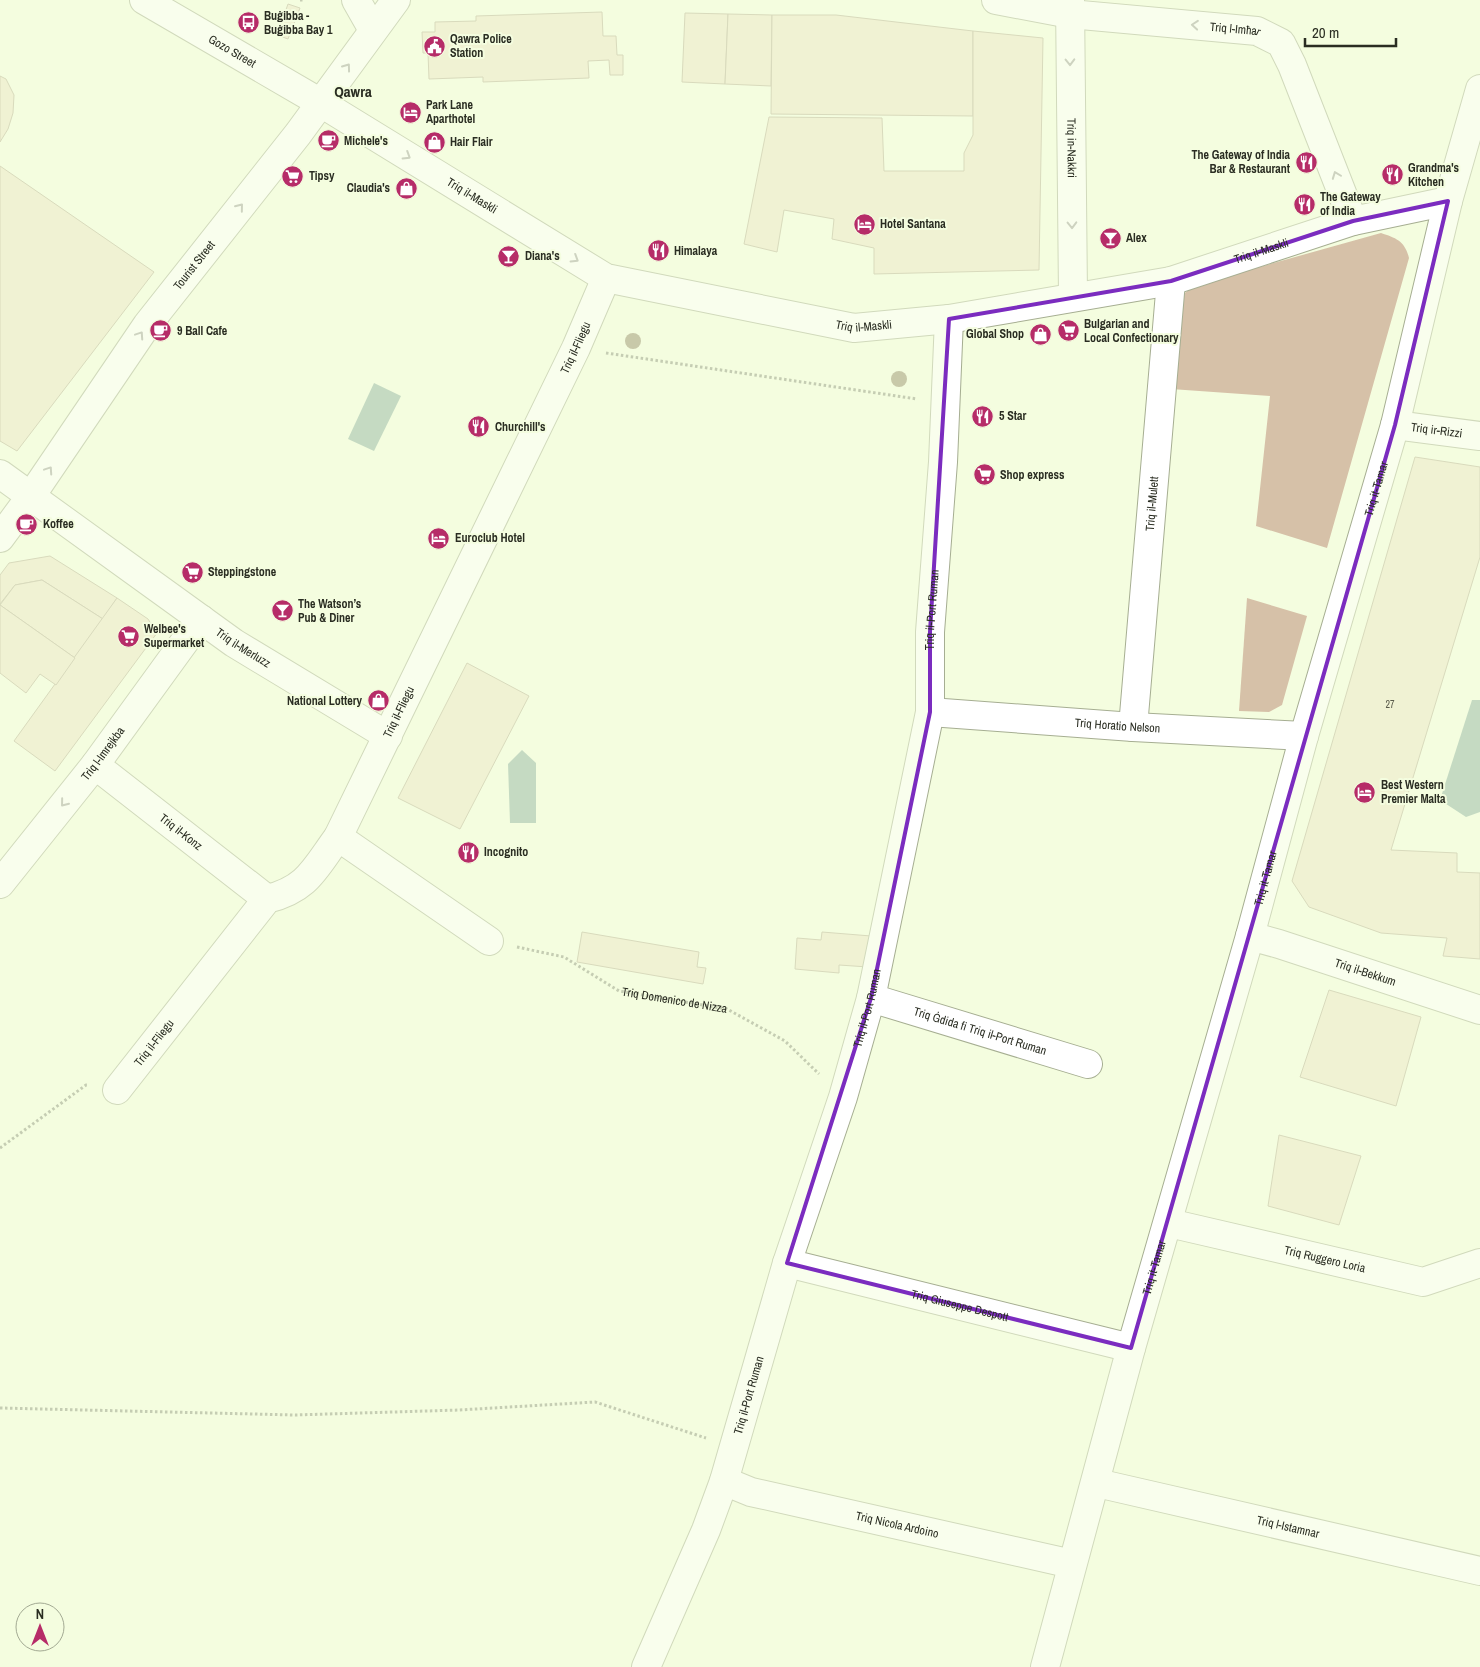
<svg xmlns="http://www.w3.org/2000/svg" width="1480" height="1667" font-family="'Archivo Narrow',sans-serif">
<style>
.green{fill:#d6c1a8}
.water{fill:#8cafa1}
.building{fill:#ece4c5;stroke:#b7b094}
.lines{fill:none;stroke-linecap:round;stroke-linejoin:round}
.minor-casing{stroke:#a6ae92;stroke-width:30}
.path{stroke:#8d937f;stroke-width:3;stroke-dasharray:2.5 2.5;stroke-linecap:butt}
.minor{stroke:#fff;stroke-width:28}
.tree{fill:#928969}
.oneway{stroke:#9fa09c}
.marked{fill:none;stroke:#7b2cbf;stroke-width:4;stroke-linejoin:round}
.labels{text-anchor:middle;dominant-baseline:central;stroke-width:4;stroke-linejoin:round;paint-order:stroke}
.number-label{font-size:10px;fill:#5a5b4b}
.poi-label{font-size:12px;font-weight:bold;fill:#2a2d22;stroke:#f4fddf;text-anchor:start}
.street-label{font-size:12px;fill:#2a2d22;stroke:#f4fddf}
.quarter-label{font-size:15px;font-weight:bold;fill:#2a2d22;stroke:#f4fddf}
</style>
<rect width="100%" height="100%" fill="#f4fddf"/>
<g class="green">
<path d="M1381,233C1396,238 1405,241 1409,258L1327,548L1256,526L1270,396L1171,389L1181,296L1195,285Z"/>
<path d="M1247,598L1307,616L1282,705L1269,712L1239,711Z"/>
</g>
<g class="water">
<path d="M374,383L401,396L374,451L348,439Z"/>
<path d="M1472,700H1480V812L1466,817L1440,800Z"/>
<path d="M522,750L536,763V823H510L508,764Z"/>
</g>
<g class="building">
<path d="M288,4L300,8L288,39L277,35Z"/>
<path d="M602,12L603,36H616L617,55H623V75H610L609,60L588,61L589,78L483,82V77L429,79L428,53H423L422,32H435V22L476,21V16Z"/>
<path d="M685,13L728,14L725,84L682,82Z"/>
<path d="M728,14L772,15L771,86L725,84Z"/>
<path d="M772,15H836L973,31V116L771,114Z"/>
<path d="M973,31L1043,38L1039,270L874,274V248L832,239L834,219L784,210L777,252L744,244L769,117L882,118L884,171H964V153L973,135Z"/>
<path d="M0,76L6,79L14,95L13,113L8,129L0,142Z"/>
<path d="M0,166L154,272L17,451L0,441Z"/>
<path d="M1415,457L1480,467V557L1391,850L1457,853V872L1480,873V959L1443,956L1447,938L1381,933L1309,907L1292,881Z"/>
<path d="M50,556L117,598L103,619L42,580L15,585L0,604V575L9,563Z"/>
<path d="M42,580L103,619L75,658L0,605L15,585Z"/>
<path d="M117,598L148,619L157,633L55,771L14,741Z"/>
<path d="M0,605L75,658L56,685L40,674L26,693L0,673Z"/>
<path d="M467,663L529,696L460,829L398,798Z"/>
<path d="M582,932L699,952L697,967L706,968L703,984L577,962Z"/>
<path d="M822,932L871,936L868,967L839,965V973L795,969L797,938L821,940Z"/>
<path d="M1329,990L1421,1017L1396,1106L1300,1077Z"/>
<path d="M1279,1135L1361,1156L1339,1225L1268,1206Z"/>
</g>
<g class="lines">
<defs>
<g id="minor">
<path id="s2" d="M144,0L321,103L606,278L854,328L949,319L1171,281L1353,221L1448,201"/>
<path d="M356,0L373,30"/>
<path id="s3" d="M996,0L1070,14L1257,31L1281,43L1292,65L1353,221"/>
<path id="s4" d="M1070,0L1073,296"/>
<path id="s5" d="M1395,425L1480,436"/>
<path id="s6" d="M0,474L234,643L388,736"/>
<path id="s7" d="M0,538L31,496L147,325L298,134L396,0"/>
<path id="s8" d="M930,712L1133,727L1304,736"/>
<path id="s9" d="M1133,727L1171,281"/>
<path id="s10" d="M95,765L267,899"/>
<path d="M338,837L489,941"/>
<path id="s11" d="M0,884L95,765L201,619"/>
<path id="s12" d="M1250,936L1279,944L1480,1010"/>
<path id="s13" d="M871,998L1088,1064"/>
<path id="s14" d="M117,1090L267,899C308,889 315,868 338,837L576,348L606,278"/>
<path id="s15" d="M1169,1223L1423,1282L1480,1263"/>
<path id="s16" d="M787,1263L1131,1348"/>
<path id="s17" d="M724,1481L751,1492L1072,1564"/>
<path id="s18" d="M1097,1483L1480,1571"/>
<path id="s19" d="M646,1667L706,1530L724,1481L787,1263L843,1097L871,998L930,712V632L943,462L949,319"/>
<path id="s20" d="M1045,1667L1131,1348L1250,936L1304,736L1395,425L1448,201L1480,89"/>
</g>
</defs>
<use href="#minor" class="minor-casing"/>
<g class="path">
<path d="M300,0H303"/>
<path d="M606,353L917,399"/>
<path id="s1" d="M517,947L564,957L619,991L727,1009L785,1041L819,1074"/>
<path d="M0,1148L86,1085H89"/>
<path d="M0,1408L295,1415L459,1410L595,1402L706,1438"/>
</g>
<use href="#minor" class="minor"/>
</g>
<g class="tree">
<circle cx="633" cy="341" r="8"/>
<circle cx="899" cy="379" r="8"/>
</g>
<defs><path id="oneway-chevron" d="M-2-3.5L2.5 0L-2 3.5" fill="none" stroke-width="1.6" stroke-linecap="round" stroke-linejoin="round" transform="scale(1.25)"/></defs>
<g class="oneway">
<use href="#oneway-chevron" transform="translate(1195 25) rotate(-175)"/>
<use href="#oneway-chevron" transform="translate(1070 62) rotate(89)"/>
<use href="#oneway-chevron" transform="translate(347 67) rotate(-54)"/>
<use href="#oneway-chevron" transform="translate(407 156) rotate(32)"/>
<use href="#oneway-chevron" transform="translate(1336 175) rotate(-111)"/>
<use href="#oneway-chevron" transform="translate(240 207) rotate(-51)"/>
<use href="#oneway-chevron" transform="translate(1072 225) rotate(89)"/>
<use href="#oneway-chevron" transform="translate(575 259) rotate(32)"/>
<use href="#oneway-chevron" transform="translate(140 335) rotate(-56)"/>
<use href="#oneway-chevron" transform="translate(49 470) rotate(-56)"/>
<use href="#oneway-chevron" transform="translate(64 803) rotate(129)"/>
</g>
<path d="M0 0H1480V1667H0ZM1448,201L1395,425L1131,1348L787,1263L871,998L930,712V632L949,319L1171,281L1353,221Z" fill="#f4fddf" fill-opacity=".55" fill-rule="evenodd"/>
<path class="marked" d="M1448,201L1395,425L1131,1348L787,1263L871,998L930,712V632L949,319L1171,281L1353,221Z"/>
<defs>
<symbol id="bus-disc" viewBox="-11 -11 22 22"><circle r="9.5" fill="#b62c68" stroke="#f4fddf"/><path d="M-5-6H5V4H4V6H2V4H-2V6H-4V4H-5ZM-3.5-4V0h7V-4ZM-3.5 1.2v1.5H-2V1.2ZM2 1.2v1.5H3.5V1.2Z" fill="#fff"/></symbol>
<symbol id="civic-disc" viewBox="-11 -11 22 22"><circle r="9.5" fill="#b62c68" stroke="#f4fddf"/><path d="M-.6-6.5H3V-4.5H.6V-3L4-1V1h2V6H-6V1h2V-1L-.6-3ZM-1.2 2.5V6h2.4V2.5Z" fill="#fff"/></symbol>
<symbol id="hotel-disc" viewBox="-11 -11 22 22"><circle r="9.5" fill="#b62c68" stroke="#f4fddf"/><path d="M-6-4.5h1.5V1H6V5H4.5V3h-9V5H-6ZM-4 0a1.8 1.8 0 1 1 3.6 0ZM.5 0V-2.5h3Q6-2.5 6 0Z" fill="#fff"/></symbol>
<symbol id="cafe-disc" viewBox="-11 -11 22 22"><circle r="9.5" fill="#b62c68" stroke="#f4fddf"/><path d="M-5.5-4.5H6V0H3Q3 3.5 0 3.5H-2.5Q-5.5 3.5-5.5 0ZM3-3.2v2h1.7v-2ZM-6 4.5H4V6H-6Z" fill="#fff"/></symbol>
<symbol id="shop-disc" viewBox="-11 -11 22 22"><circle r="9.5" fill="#b62c68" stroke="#f4fddf"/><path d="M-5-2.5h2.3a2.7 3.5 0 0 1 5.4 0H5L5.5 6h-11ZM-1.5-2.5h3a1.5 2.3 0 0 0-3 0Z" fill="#fff"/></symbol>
<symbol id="restaurant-disc" viewBox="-11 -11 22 22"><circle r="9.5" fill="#b62c68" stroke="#f4fddf"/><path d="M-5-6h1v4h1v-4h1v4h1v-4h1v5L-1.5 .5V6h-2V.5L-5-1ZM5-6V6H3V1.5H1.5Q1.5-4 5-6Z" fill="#fff"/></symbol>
<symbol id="supermarket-disc" viewBox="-11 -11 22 22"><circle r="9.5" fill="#b62c68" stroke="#f4fddf"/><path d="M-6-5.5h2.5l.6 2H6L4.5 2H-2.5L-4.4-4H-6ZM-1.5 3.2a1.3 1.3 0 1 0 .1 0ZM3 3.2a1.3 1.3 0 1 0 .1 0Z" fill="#fff"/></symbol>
<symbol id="bar-disc" viewBox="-11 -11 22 22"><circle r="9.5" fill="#b62c68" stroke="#f4fddf"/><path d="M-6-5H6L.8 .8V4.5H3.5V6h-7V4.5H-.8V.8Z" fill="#fff"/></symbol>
</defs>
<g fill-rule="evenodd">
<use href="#bus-disc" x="236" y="10" width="25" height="25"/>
<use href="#civic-disc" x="422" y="34" width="25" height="25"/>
<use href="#hotel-disc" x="398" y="100" width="25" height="25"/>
<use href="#cafe-disc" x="316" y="128" width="25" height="25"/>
<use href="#shop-disc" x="422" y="130" width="25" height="25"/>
<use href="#restaurant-disc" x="1294" y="150" width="25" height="25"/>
<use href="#restaurant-disc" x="1380" y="162" width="25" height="25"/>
<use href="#supermarket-disc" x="280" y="164" width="25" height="25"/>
<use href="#shop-disc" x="394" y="176" width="25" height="25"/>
<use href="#restaurant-disc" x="1292" y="192" width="25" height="25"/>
<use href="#hotel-disc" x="852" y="212" width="25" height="25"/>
<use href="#bar-disc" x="1098" y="226" width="25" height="25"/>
<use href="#restaurant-disc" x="646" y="238" width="25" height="25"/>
<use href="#bar-disc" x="496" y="244" width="25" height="25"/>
<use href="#cafe-disc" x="148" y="318" width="25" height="25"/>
<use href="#supermarket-disc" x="1056" y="318" width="25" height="25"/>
<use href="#shop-disc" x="1028" y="322" width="25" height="25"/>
<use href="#restaurant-disc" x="970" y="404" width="25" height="25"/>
<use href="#restaurant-disc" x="466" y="414" width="25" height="25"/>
<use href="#supermarket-disc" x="972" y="462" width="25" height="25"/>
<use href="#cafe-disc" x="14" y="512" width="25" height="25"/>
<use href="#hotel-disc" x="426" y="526" width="25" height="25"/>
<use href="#supermarket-disc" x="180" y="560" width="25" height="25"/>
<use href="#bar-disc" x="270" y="598" width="25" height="25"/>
<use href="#supermarket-disc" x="116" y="624" width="25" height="25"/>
<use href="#shop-disc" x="366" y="688" width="25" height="25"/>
<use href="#hotel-disc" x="1352" y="780" width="25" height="25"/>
<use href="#restaurant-disc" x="456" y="840" width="25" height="25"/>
</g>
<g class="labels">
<g class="number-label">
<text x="1390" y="704">27</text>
</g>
<g class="poi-label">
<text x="264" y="16">Buġibba -<tspan x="264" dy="14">Buġibba Bay 1</tspan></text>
<text x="450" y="39">Qawra Police<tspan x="450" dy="14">Station</tspan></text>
<text x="426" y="105">Park Lane<tspan x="426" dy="14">Aparthotel</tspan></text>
<text x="344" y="141">Michele's</text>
<text x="450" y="142">Hair Flair</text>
<text x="1290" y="155" text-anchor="end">The Gateway of India<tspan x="1290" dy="14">Bar &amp; Restaurant</tspan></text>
<text x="1408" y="168">Grandma's<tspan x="1408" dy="14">Kitchen</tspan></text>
<text x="309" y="176">Tipsy</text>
<text x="390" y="188" text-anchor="end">Claudia's</text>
<text x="1320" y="197">The Gateway<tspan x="1320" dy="14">of India</tspan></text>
<text x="880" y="224">Hotel Santana</text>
<text x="1126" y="238">Alex</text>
<text x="674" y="251">Himalaya</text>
<text x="525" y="256">Diana's</text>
<text x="1084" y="324">Bulgarian and<tspan x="1084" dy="14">Local Confectionary</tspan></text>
<text x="177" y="331">9 Ball Cafe</text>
<text x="1024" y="334" text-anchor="end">Global Shop</text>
<text x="999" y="416">5 Star</text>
<text x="495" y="427">Churchill's</text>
<text x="1000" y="475">Shop express</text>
<text x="43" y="524">Koffee</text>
<text x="455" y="538">Euroclub Hotel</text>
<text x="208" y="572">Steppingstone</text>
<text x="298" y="604">The Watson’s<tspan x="298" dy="14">Pub &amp; Diner</tspan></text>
<text x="144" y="629">Welbee's<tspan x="144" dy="14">Supermarket</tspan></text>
<text x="362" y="701" text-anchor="end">National Lottery</text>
<text x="1381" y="785">Best Western<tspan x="1381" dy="14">Premier Malta</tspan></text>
<text x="484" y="852">Incognito</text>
</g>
<g class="street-label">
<text stroke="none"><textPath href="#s3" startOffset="241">Triq l-Imħar</textPath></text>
<text stroke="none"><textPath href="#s2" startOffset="102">Gozo Street</textPath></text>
<text stroke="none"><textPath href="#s4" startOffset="148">Triq in-Nakkri</textPath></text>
<text stroke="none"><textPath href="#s2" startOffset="382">Triq il-Maskli</textPath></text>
<text stroke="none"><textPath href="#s2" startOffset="1208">Triq il-Maskli</textPath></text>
<text stroke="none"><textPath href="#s7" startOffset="335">Tourist Street</textPath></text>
<text stroke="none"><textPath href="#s2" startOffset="802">Triq il-Maskli</textPath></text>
<text stroke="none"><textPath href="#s14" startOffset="884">Triq il-Fliegu</textPath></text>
<text stroke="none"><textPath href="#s5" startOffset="42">Triq ir-Rizzi</textPath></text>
<text stroke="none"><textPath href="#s20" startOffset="1224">Triq it-Tamar</textPath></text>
<text stroke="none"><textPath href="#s9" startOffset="224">Triq il-Mulett</textPath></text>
<text stroke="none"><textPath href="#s19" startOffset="1101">Triq il-Port Ruman</textPath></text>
<text stroke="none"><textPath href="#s6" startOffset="299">Triq il-Merluzz</textPath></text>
<text stroke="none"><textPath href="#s14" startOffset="479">Triq il-Fliegu</textPath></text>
<text stroke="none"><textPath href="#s8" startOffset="188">Triq Horatio Nelson</textPath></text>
<text stroke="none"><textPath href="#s11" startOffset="166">Triq l-Imrejkba</textPath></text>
<text stroke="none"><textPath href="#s10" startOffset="109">Triq il-Konz</textPath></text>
<text stroke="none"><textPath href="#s20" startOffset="819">Triq it-Tamar</textPath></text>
<text stroke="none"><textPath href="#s12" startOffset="121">Triq il-Bekkum</textPath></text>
<text stroke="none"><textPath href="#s1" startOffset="169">Triq Domenico de Nizza</textPath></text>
<text stroke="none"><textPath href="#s19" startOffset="696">Triq il-Port Ruman</textPath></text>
<text stroke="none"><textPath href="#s13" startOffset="114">Triq Ġdida fi Triq il-Port Ruman</textPath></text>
<text stroke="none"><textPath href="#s14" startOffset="60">Triq il-Fliegu</textPath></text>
<text stroke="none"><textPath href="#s15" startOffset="160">Triq Ruggero Loria</textPath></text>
<text stroke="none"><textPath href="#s20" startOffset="414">Triq it-Tamar</textPath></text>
<text stroke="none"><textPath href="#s16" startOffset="178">Triq Giuseppe Despott</textPath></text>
<text stroke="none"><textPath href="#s19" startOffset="291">Triq il-Port Ruman</textPath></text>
<text stroke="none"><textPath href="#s17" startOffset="179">Triq Nicola Ardoino</textPath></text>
<text stroke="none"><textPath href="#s18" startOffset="196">Triq l-Istamnar</textPath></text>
</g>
<g class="quarter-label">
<text x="353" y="91">Qawra</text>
</g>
</g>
<g transform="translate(40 1627)"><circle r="24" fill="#f4fddf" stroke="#a3aa93"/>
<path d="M0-4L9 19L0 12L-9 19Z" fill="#b62c68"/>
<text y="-8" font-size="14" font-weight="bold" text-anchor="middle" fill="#2a2d22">N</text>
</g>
<path d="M1305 38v8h91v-8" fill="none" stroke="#2a2d22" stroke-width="2.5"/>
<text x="1312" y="38" font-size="15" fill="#2a2d22" stroke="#f4fddf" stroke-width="4" paint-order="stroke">20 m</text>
</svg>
